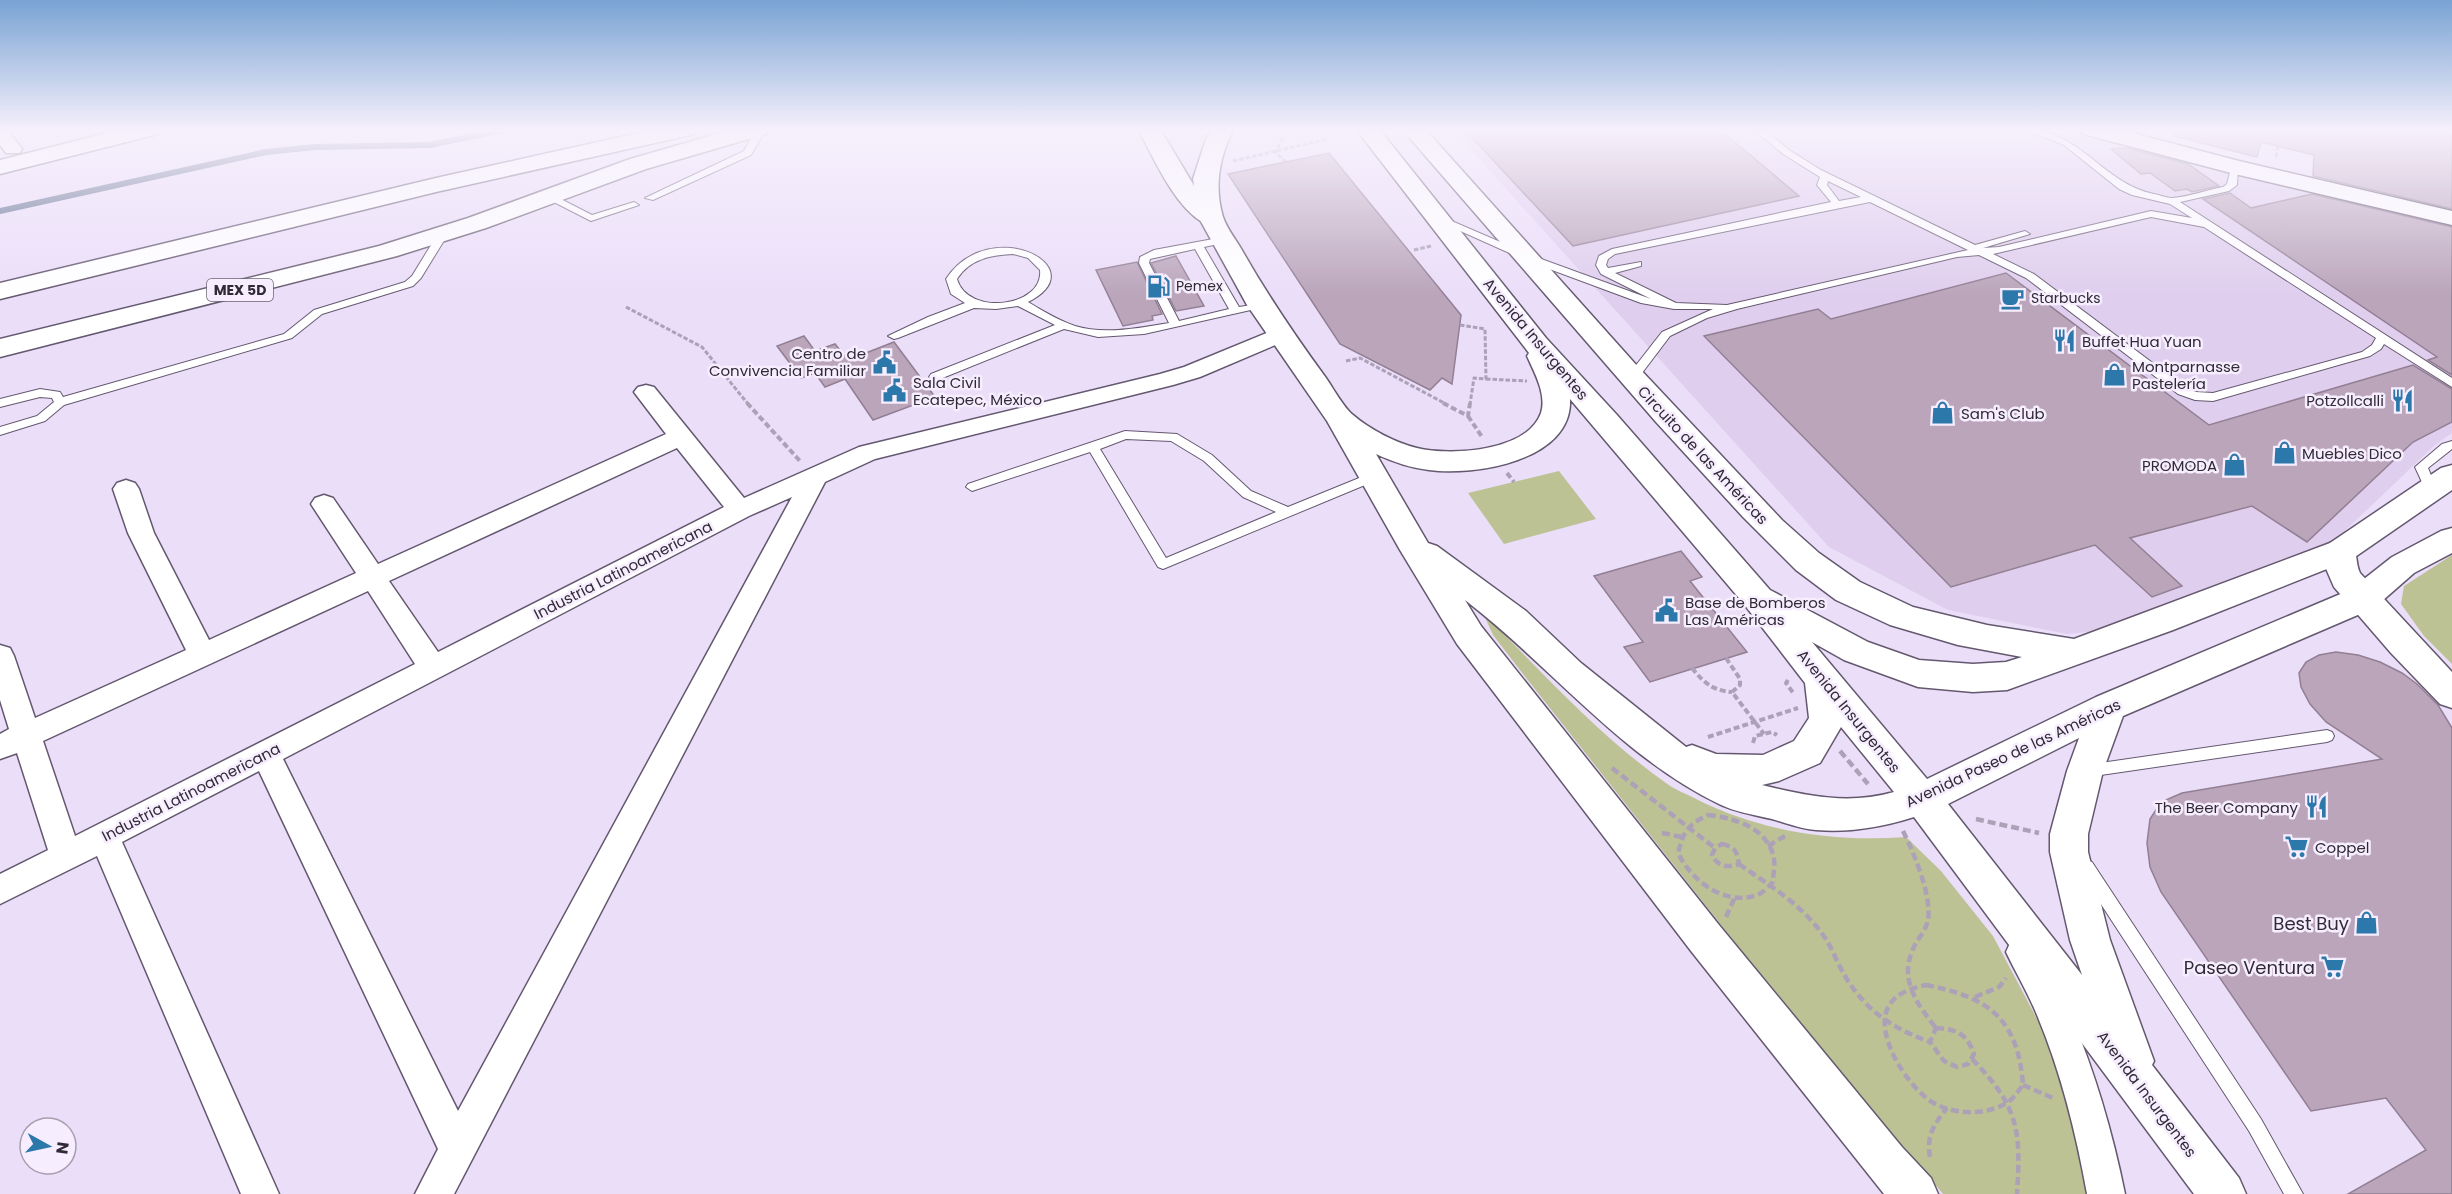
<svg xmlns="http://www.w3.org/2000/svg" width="2452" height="1194" font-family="Poppins,sans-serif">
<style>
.built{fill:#dfceee}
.green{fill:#bdc295}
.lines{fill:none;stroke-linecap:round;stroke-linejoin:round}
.stream{stroke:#5e6c8d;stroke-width:6}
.building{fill:#baa5bb;stroke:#937f94;stroke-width:1.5}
.service-casing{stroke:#64586f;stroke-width:2}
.minor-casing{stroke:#64586f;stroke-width:3}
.tertiary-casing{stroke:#64586f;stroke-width:3}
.secondary-casing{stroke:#64586f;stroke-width:3}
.trunk-casing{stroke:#64586f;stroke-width:3}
.motorway-casing{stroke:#64586f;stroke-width:3}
.path-far2{stroke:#aca1b7;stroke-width:3;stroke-dasharray:4.5 2;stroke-linecap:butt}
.path-far1{stroke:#aca1b7;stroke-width:4;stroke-dasharray:6 3;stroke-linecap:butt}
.path{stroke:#aca1b7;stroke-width:4.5;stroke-dasharray:8 4;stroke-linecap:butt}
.service{fill:#fff;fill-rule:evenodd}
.minor{fill:#fff;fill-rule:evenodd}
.tertiary{fill:#fff;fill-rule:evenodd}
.secondary{fill:#fff;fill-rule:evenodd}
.trunk{fill:#fff;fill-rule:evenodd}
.motorway{fill:#fff;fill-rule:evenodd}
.labels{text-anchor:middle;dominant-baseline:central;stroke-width:5;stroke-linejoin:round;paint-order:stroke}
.far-poi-label{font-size:14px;fill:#302a35;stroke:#f6edfe;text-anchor:start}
.shield{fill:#f6edfe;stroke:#6b6471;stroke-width:1.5}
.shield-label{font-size:14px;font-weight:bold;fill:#302a35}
.street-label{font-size:15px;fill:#302a35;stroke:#f6edfe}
.poi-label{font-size:15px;fill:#302a35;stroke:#f6edfe;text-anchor:start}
.near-poi-label{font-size:18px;fill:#302a35;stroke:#f6edfe;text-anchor:end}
</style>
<rect width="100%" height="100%" fill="#ebdef9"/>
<path class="built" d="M1452,129H2063L2452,226V433L2435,445L2331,544L2177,623L2067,634L1948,610L1829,547Z"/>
<g class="green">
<path d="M1559,471L1596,519L1504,544L1468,493Z"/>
<path d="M2452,555V664L2424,636L2401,604L2404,586Z"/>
<path d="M1483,613C1541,671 1598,735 1666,783C1675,790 1687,794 1698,800C1763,832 1834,842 1906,837L1941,871L1993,936L2045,1034L2063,1077L2087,1194H1943L1763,978L1523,674L1493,635Z"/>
</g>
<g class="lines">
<path class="stream" d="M0,211L266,152L315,147L430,145L507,129"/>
</g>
<g class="building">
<path d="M1464,129H1719L1799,196L1573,246Z"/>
<path d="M2175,129H2452V209L2313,176L2314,155L2261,142L2257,157L2174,136Z"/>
<path d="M2126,148L2188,164L2219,186L2192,192L2187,189L2175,191L2150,173L2141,174L2111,149Z"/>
<path d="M1329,153L1461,315L1452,384L1442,378L1430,390L1340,344L1228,174Z"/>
<path d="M2230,193L2251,208L2312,194L2452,227V375L2428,360L2437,357L2203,199Z"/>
<path d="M1176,256L1204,306L1176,311L1151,263Z"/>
<path d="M1137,262L1162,314L1152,316L1153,320L1123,326L1096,270Z"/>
<path d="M2006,273L2209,425L2413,365L2452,389V422L2413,442L2307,542L2252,506L2130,538L2182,586L2152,597L2095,545L1951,587L1704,336L1818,309L1831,319Z"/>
<path d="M804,336L815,351L835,344L848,360L894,342L935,397L873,420L845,379L825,387L815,373L801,378L777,346Z"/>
<path d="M1681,551L1702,577L1690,581L1747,652L1650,682L1624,647L1643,642L1594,576Z"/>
<path d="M2336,652L2358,655L2380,662L2402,673L2417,684L2438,705L2452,728V1194H2348L2426,1150L2386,1098L2311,1111L2161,892L2150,867L2147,843L2150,819L2161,802L2182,793L2382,759L2326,722L2310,704L2301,687L2299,673L2306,662L2319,655Z"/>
</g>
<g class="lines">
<defs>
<g id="service">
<path d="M756,129H766L751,155L653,200L645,198L744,151Z"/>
<path d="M1753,129H1764L1789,150L1821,170L1975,245L2025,231L2030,234L1983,248L1999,247L2151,211L2192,218L2170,204L2132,195L2119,189L2064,145L2023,129C2081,129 2101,183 2154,194C2160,195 2167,198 2172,198C2189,197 2207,190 2223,187L2227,184L2232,165H2238L2237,185L2229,191L2180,202L2452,378V387L2384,344L2381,349L2370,356L2213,401L2195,400L2178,394L2026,278L1979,255L1957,257L1737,309L1707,318L1670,336L1636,381L1632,382L1626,378L1662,332L1713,309H1674L1641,303L1525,260L1438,221L1439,219H1447L1533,256L1651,299L1601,274L1596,265L1599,256L1612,249L1831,202L1817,185L1820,177L1783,154ZM1828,181L1861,197L1839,201L1827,185ZM1870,202L1968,250L1727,305L1676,303L1615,273L1641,266V262L1608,268L1606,265L1608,259L1615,254ZM2151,217L2204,227L2376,338L2372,345L2362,352L2213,393L2196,392L2186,388L2034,274L1993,254Z"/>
<path d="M549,193L592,215L634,202L639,205L591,221L546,198V194Z"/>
<path d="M443,231L448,234L421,278L413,286L322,314L292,338L64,405L45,421L0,435V427L37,416L54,402L52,398L40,397L0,407V399L40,389L60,392L63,397L284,334L314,310L405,282L412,276L439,232Z"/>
<path d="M1224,237L1228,238V242L1204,247L1239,307L1264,303V307L1144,334L1098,337L1064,329L935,381L929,377L931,374L1055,325L1018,306L996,309L974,308L898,338L894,339L888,336L928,317L965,303L951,294L946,279C989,213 1098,267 1028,302C1043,311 1058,320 1075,326C1104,335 1139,328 1169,323L1139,263L1140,257L1154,250ZM1195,249L1229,309L1179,321L1149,263L1150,259ZM1013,254L1028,258L1040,270C1044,307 968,317 957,279C970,259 991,255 1013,254Z"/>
<path d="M1125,431L1177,434L1212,455L1251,491L1288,507L1369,474L1373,473L1379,477L1377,480L1163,569L1158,567L1090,452L972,491L966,487L968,484ZM1126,439L1171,441L1204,461L1243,497L1276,512L1166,558L1100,449Z"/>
<path d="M2452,441V449L2428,468L2437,490L2431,494L2427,493L2415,467L2442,444Z"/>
<path d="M2327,730L2332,732L2334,736L2332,740L2327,742L2087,777L2082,775L2079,771L2082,767L2087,765Z"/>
<path d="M2086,860L2092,862L2261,1119L2303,1194H2284L2249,1131L2080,872L2078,867L2080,862Z"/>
</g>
<g id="minor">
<path d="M0,129H7L22,149L20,153H6L0,145Z"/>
<path d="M1279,328L1287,330L1290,335L1287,340L1200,377L1173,385L875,459L825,482L454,1194H415L438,1149L259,771L122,842L279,1194H241L97,856L0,904V874L48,850L17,753L0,759V734L9,729L0,700V645L10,648L14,656L35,718L186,650L128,533L113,489L117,483L126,480L135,483L139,489L154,533L209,640L356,573L311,504L315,498L324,495L333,498L378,564L666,434L634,392L638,387L646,385L654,387L744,498L859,447L1160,374L1184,367ZM677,448L724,507L438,652L389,581ZM792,497L458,1111L283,759L749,516ZM368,591L415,664L75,836L43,741Z"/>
<path d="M2023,937L2035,941C2079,1021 2107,1105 2125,1194H2087C2076,1133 2061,1072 2037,1015C2028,993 2016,973 2006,952L2011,941Z"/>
</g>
<path id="tertiary" d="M2341,539L2352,543C2358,553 2355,562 2360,573L2452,672V708L2440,704L2391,653L2334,587L2324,564L2325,551L2330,543Z"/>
<g id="secondary">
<path d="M1212,129H1234C1219,156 1214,187 1223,217C1227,229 1237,241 1243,252C1268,296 1296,337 1326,378C1333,388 1344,408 1353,415C1369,429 1396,443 1417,448C1450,456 1527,452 1541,413C1547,394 1534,372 1527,356L1529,353L1356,129H1379L1546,338L1617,415L1770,590L1868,642L1919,660L1973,664L2006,662L2022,657L1958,645L1890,625L1836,600L1796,570L1743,517L1656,422L1402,129H1425L1639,368L1782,520L1819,553L1860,582L1913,607L1987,625L2074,639L2330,543L2441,468L2452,465V490L2352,559L2173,630L2007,690L1973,692L1918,687L1844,660L1812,642L1927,779L2096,697L2350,590L2392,557L2441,531L2452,528V553L2414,573L2374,608L2123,716L2103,771L2088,834V852L2110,940L2154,1061L2152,1065L2239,1178L2246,1194H2194L1914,817C1882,827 1850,833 1816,830C1801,829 1786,823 1772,819C1754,815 1735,812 1719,804C1620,756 1551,666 1465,600L1481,626L1719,925L1902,1147L1931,1178L1938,1194H1884L1691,951L1457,644L1400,550L1327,421L1247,305L1199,218L1193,179L1206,139ZM1570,399L1744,604L1805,683L1809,718L1794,741L1763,755L1716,754L1692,745L1686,747L1581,663L1526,611L1437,546L1428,543L1376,454C1393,462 1411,468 1429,470C1474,476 1573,461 1570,399ZM1841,727L1894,792C1848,805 1807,796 1762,785L1779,781L1820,763ZM2079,738L2067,771L2050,834V852L2070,940L2082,975L1948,804Z"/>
<path d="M2080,129H2117L2239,161L2452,211V225L2235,174L2083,134Z"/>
</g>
<path id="trunk" d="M123,129H161L158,134L0,174V160Z"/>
<g id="motorway">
<path d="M656,129H697L694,134L686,136L436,192L0,299V283L436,178Z"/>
<path d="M734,129H769L766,134L646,169L486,228L397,256L0,357V339L379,246L468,218L630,159Z"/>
<path d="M1138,129H1160L1196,189L1223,218L1220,223C1213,225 1207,226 1202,222C1173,204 1154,158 1138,129Z"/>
</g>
</defs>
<use href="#service" class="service-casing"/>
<use href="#minor" class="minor-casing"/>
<use href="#tertiary" class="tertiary-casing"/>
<use href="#secondary" class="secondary-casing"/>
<use href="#trunk" class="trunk-casing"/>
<use href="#motorway" class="motorway-casing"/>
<g class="path-far2">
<path d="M2276,157L2278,146"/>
<path d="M1233,161L1328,139"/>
<path d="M1286,162L1275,152L1288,129"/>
<path d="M1414,250L1431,246"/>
<path d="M626,307L702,347L748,404"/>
<path d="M1460,325L1485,329L1486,379L1474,378L1470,404"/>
<path d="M1346,361L1360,358L1446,404"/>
<path d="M1486,379L1527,381"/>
</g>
<g class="path-far1">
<path d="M747,403L800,461"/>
<path d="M1443,403L1468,416L1470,403"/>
<path d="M1468,416L1482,437"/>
<path d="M1507,473L1514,482"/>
<path d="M1726,658L1740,679V685L1732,692L1764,734"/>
<path d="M1692,668C1703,682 1713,691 1732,692"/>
<path d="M1788,680L1786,683L1794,694"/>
<path d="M1708,737L1798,708"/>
<path d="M1753,743L1755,736L1772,732L1777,735"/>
</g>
<g class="path">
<path d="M1840,751L1868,784"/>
<path d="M1612,768L1715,848"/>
<path d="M1708,815C1733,818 1764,826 1773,854C1776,862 1773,873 1773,882C1768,887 1761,895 1754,896C1723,905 1691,880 1678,853C1684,831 1687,825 1708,815Z"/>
<path d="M1976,819L2039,833"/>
<path d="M1903,831C1914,853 1932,896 1928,920C1926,931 1917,939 1913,949C1899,980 1917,1004 1936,1028"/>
<path d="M1662,833L1682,837"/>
<path d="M1722,844C1735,847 1737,851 1739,864C1727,868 1718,867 1712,855L1715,848Z"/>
<path d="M1768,846L1785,836"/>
<path d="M1739,864C1769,885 1802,905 1823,935C1832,947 1837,963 1845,976C1866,1011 1892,1028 1930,1042"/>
<path d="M1726,917L1734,899"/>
<path d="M1926,985C1989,997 2018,1019 2023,1085C2018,1091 2014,1098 2008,1102C1987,1116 1953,1115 1932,1102C1908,1087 1871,1032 1890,1004C1898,992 1913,988 1926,985Z"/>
<path d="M1975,997L1999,987L2006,978"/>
<path d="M1936,1028C1957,1029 1967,1034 1974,1054L1968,1064L1957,1067L1944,1061L1930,1042Z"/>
<path d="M1972,1059C2019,1107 2021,1130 2017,1194"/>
<path d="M2023,1085L2053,1098"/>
<path d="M1930,1157C1926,1136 1934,1124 1947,1108"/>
</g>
<use href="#service" class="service"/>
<use href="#minor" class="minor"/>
<use href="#tertiary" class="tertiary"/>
<use href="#secondary" class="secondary"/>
<use href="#trunk" class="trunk"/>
<use href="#motorway" class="motorway"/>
</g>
<linearGradient id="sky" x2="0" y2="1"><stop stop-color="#79a3d3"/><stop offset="0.44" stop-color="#f6f0fc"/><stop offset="1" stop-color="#f6f0fc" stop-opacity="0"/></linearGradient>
<rect width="2452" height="296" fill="url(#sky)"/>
<defs>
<symbol id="fuel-bare" viewBox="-9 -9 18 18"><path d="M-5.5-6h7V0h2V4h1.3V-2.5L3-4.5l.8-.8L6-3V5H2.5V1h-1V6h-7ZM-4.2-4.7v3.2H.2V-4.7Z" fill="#2d78ab" stroke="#f6edfe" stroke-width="2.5" paint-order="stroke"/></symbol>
<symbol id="cafe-bare" viewBox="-9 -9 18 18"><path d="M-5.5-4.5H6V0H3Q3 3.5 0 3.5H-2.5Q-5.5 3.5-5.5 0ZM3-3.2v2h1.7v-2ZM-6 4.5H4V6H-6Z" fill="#2d78ab" stroke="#f6edfe" stroke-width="2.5" paint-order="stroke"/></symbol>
<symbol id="restaurant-bare" viewBox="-9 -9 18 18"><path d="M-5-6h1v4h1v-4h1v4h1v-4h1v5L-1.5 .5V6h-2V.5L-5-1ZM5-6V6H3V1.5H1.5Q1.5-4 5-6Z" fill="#2d78ab" stroke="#f6edfe" stroke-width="2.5" paint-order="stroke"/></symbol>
<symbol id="civic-bare" viewBox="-9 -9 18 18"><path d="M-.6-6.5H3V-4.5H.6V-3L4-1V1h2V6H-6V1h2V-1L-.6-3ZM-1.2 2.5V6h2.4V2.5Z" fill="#2d78ab" stroke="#f6edfe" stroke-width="2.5" paint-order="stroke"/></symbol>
<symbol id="shop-bare" viewBox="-9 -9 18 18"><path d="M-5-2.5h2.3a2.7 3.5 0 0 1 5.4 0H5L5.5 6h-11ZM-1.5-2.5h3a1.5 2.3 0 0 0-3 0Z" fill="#2d78ab" stroke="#f6edfe" stroke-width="2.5" paint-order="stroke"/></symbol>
<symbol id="supermarket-bare" viewBox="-9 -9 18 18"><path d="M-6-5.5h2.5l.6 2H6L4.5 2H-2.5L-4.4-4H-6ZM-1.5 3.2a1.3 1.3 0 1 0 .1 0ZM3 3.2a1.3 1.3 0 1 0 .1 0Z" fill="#2d78ab" stroke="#f6edfe" stroke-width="2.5" paint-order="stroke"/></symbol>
</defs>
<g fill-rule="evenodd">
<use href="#fuel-bare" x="1142" y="270" width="33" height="33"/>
<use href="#cafe-bare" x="1996" y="282" width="33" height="33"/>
<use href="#restaurant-bare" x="2048" y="324" width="33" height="33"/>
<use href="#civic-bare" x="868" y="346" width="33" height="33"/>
<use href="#shop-bare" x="2098" y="358" width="33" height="33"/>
<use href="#civic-bare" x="878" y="374" width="33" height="33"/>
<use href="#restaurant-bare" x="2386" y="384" width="33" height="33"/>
<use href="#shop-bare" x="1926" y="396" width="33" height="33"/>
<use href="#shop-bare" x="2268" y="436" width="33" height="33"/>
<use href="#shop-bare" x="2218" y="448" width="33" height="33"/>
<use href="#civic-bare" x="1650" y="594" width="33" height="33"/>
<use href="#restaurant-bare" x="2300" y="790" width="33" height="33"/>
<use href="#supermarket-bare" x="2280" y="830" width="33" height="33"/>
<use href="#shop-bare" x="2350" y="906" width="33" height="33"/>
<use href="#supermarket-bare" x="2316" y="950" width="33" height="33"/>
</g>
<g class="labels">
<g class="far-poi-label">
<text x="1176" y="286">Pemex</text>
<text x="2031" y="298">Starbucks</text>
</g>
<rect class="shield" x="207" y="279" width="66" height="22" rx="4.5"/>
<g class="shield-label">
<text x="240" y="290">MEX 5D</text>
</g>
<g class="street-label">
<text transform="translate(1536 339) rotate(50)">Avenida Insurgentes</text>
<text transform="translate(1703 455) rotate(47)">Circuito de las Américas</text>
<text transform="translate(623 570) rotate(-27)">Industria Latinoamericana</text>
<text transform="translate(1849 711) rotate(51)">Avenida Insurgentes</text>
<text transform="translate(2013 753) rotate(-25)">Avenida Paseo de las Américas</text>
<text transform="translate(191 792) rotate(-27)">Industria Latinoamericana</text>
<text transform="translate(2147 1094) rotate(53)">Avenida Insurgentes</text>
</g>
<g class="poi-label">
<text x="2082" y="341">Buffet Hua Yuan</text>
<text x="866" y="353" text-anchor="end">Centro de<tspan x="866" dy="17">Convivencia Familiar</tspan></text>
<text x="2132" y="366">Montparnasse<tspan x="2132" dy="17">Pastelería</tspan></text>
<text x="913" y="382">Sala Civil<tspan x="913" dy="17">Ecatepec, México</tspan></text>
<text x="2384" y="400" text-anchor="end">Potzollcalli</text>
<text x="1961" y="413">Sam's Club</text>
<text x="2302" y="453">Muebles Dico</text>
<text x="2217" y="465" text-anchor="end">PROMODA</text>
<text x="1685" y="602">Base de Bomberos<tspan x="1685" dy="17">Las Américas</tspan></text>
<text x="2298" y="807" text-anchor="end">The Beer Company</text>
<text x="2315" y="847">Coppel</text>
</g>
<g class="near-poi-label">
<text x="2349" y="923">Best Buy</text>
<text x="2315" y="967">Paseo Ventura</text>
</g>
</g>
<g transform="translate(48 1146) rotate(98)"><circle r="28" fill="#f6edfe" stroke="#a79fae" stroke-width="1.5"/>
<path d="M0-4.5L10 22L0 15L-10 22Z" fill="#2d78ab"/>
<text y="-9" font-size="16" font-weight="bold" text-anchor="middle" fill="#302a35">N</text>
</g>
</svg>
